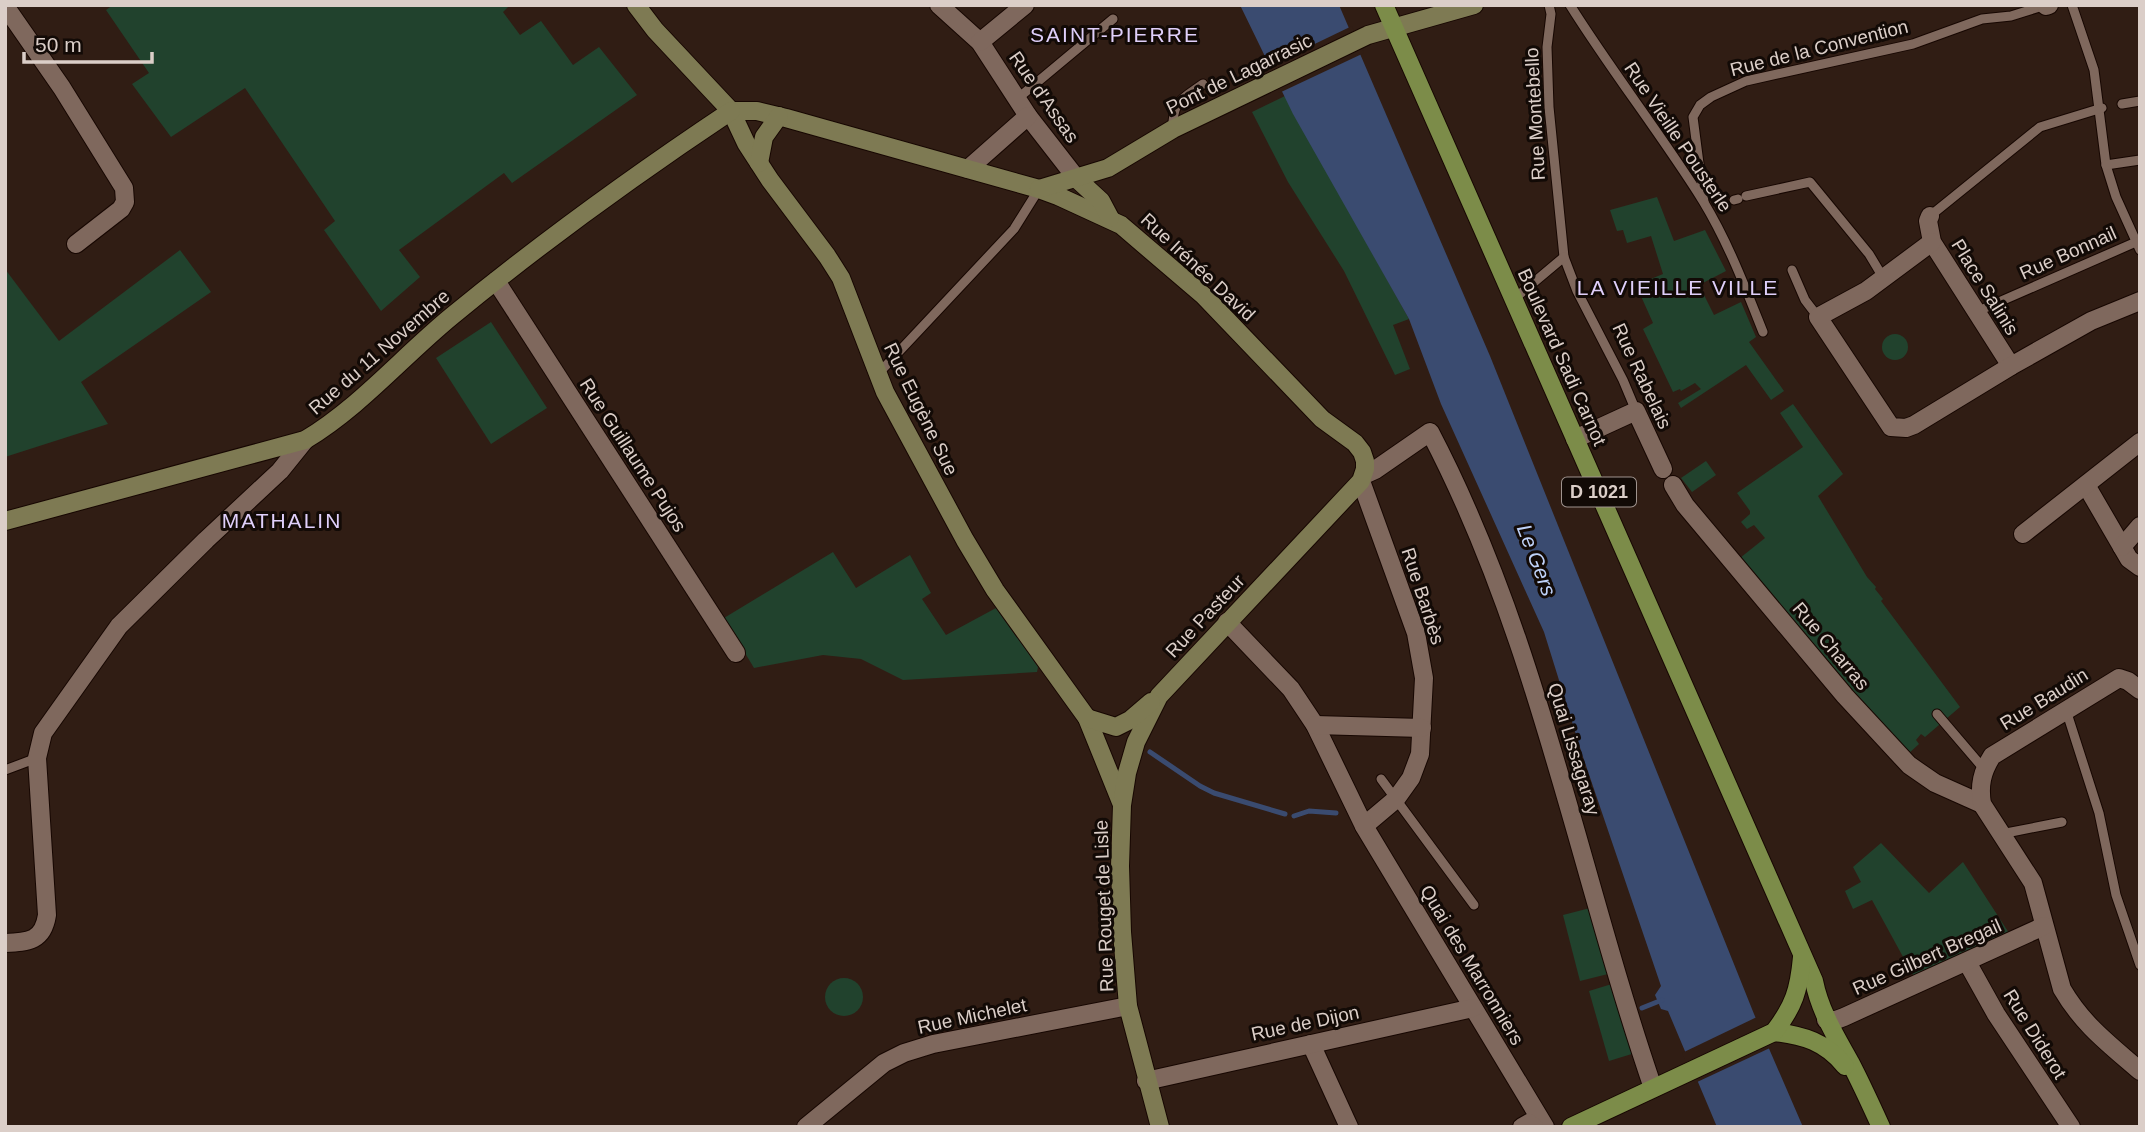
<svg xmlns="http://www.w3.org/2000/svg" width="2145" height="1132" font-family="Arial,sans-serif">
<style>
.green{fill:#21422d}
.water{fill:#3a4b70}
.pier{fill:#301d14}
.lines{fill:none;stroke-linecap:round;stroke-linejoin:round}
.stream{stroke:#3a4b70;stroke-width:5}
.lane-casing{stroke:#170702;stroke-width:11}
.street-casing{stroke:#170702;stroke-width:20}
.secondary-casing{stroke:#170702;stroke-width:20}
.primary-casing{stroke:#170702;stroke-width:20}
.lane{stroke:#7f685d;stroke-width:9}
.street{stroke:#7f685d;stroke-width:18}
.secondary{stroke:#7e7a53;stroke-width:18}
.primary{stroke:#7c8c49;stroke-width:18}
.labels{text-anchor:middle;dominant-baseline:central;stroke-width:6;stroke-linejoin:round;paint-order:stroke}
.shield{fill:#120a06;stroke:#9f938e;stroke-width:2}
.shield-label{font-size:18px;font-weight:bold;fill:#dbcec8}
.street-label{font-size:19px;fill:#dbcec8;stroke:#120a06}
.neighbourhood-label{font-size:21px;letter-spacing:2px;fill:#dfcffa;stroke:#120a06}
.water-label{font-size:21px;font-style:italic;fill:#bfd2f9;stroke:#120a06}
</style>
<rect width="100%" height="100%" fill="#301d14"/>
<g class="green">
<path d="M113,5H510L503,12L520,35L541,21L573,65L599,47L637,95L512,183L504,173L399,250L420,277L381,311L324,230L335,221L245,88L171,137L132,84L149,73L106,10Z"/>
<path d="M1285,96L1409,319L1393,325L1410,369L1395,375L1344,271L1288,182L1252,112Z"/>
<path d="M1657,197L1674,241L1705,230L1726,271L1699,285L1714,315L1741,302L1756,337L1749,342L1784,391L1771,400L1746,365L1681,408L1678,403L1701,389L1695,383L1681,391L1680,389L1673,392L1643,329L1653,323L1636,285L1663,274L1651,236L1627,243L1623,230L1617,231L1610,210Z"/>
<path d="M180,250L211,292L81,382L108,424L5,457V269L59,341Z"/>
<path d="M491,322L547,408L491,444L436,358Z"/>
<circle cx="1895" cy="347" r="13"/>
<path d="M1793,404L1843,474L1818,496L1867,577L1876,587L1875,589L1883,599L1881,601L1884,605L1960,707L1925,737L1921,734L1916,740L1919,744L1907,755L1849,693L1740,558L1765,538L1754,525L1747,529L1741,522L1750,514V511L1737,493L1803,447L1780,413Z"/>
<path d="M1706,461L1716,475L1692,492L1681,478Z"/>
<path d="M833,552L856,588L910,555L931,593L922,599L946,635L996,608L1038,667L1037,672L903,680L861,659L823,655L754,668L724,618Z"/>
<path d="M1881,843L1929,893L1963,862L2009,933L1914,977L1872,900L1853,909L1845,891L1861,882L1853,867Z"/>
<path d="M1594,907L1612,973L1580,981L1563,915Z"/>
<circle cx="844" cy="997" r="19"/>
<path d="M1615,983L1635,1053L1609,1061L1589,991Z"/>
</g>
<path class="water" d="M1240,5H1339L1490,356L1754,1014L1803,1127H1717L1668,1011L1661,1009L1655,995L1661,986L1582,754L1544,632L1441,404L1409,319L1293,114Z"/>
<g class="pier">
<path d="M1352,26L1364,53L1279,93L1267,67Z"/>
<path d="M1759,1016L1772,1047L1695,1083L1682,1053Z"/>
</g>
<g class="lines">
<g class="stream">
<path d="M1150,752L1200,786L1214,793L1285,814"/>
<path d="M1294,816L1309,811L1336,813"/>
<path d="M1642,1008L1662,1000"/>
</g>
<defs>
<g id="lane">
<path d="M1549,5L1551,14L1547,47L1549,107L1564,257L1577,291L1623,380L1636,411"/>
<path d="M1570,5C1612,72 1661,134 1703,201C1728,242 1745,287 1763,332"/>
<path d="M2072,5L2094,70L2106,165L2116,197L2140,250"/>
<path d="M1017,99L1113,19"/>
<path d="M2122,104L2140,101"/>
<path d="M1173,129C1172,101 1182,99 1203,84"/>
<path d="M2106,165L2140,160"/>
<path d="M1746,196L1810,182L1869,254L1884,279"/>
<path d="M1734,200L1738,199"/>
<path d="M1704,202L1693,117L1700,105L1711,97L1746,81L1913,44L1982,19L2011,16L2046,5"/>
<path d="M1930,216L2040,127L2102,108"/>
<path d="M1792,270L1805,300L1818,317"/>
<path d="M1514,299L1564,257"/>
<path d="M1976,312L2136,242"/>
<path d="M878,374L1014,229L1039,189"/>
<path d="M2066,710L2099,813L2116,895L2140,965"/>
<path d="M1937,714L1984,769"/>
<path d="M5,770L37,758"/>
<path d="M1381,779L1474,905"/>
<path d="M2001,834L2062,822"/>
</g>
<g id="street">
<path d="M939,5L980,42L1028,116L1077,179"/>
<path d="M5,6L62,88L124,188L125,202L121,209L76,244"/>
<path d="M2046,6L2049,5"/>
<path d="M980,42L1025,5"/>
<path d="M968,169L1028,116"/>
<path d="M1930,216L1928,221L1932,242L2011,366"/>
<path d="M1932,242L1866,291L1818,317L1891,427L1906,428L1914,425L2011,366L2091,321L2140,301"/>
<path d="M496,281L736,653"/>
<path d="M1575,439L1636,411L1663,469"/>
<path d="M1364,475L1375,470L1430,432C1538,638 1578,869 1653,1088"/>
<path d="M1361,481L1416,633L1424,678L1420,754L1411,778L1396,799L1364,826"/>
<path d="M1673,485L1685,505L1845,696L1909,765L1935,783L1982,804"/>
<path d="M2086,485L2129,559L2140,567"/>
<path d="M2023,534L2140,442"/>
<path d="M2122,547L2140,526"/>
<path d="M1227,622L1291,689L1315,725L1364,826L1545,1127"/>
<path d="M2140,690L2128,681L2119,678L1992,756C1982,772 1979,785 1982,804L2033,883L2062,989C2083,1025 2109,1044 2140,1071"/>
<path d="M1315,725L1422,728"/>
<path d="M5,943C29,942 43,941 47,915L37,758L43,733L119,626L206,540L280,471L305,440"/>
<path d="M1967,962L1996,1014L2071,1127"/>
<path d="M1826,1020H1836L1844,1017L2044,926"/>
<path d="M1311,1044L1349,1127"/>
<path d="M1146,1081L1473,1008"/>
<path d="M806,1127L884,1063L904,1053L933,1044L1128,1006"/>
<path d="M1522,1127L1529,1123L1534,1127"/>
</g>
<g id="secondary">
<path d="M636,5L655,30L731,111L746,143L770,180L827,256L841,278L885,392L965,540L995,590L1087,718L1121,802"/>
<path d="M731,111H757L786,118L1039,189L1058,196L1121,225L1204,296L1322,419L1355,443L1362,452L1365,461V469L1361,481L1159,696L1136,742L1127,773L1122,805L1120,866L1122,932L1128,1006L1160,1127"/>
<path d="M759,163L764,137L779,116"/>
<path d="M1077,179L1101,201L1110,218"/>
<path d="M1039,189L1108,168L1173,129L1368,35L1474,5"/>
<path d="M5,521L305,440C360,407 402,357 452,316C541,243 635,175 731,111"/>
<path d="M1087,718L1116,727L1130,720L1151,702"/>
</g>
<g id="primary">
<path d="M1384,5L1814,981C1820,1011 1835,1035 1850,1062C1861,1083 1871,1105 1881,1127"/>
<path d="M1774,1032C1803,1035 1826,1042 1845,1066"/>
<path d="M1571,1127L1774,1032C1794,1006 1799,990 1802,957"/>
</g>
</defs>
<use href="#lane" class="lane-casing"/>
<use href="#street" class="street-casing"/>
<use href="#secondary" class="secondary-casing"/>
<use href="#primary" class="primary-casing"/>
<use href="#lane" class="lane"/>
<use href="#street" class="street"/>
<use href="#secondary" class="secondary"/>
<use href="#primary" class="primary"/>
</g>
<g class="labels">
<rect class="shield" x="1562" y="477.5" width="74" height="29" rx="5"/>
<g class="shield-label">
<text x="1599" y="492">D 1021</text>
</g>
<g class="street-label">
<text transform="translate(1819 48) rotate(-14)">Rue de la Convention</text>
<text transform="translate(1239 74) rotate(-26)">Pont de Lagarrasic</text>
<text transform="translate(1044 97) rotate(55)">Rue d'Assas</text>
<text transform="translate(1535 114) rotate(-93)">Rue Montebello</text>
<text transform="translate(1678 137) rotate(56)">Rue Vieille Pousterle</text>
<text transform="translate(2068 253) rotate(-24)">Rue Bonnail</text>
<text transform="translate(1198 267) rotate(43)">Rue Irénée David</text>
<text transform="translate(1985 287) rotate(58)">Place Salinis</text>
<text transform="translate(379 352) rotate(-41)">Rue du 11 Novembre</text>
<text transform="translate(1562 357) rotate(66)">Boulevard Sadi Carnot</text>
<text transform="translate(1642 376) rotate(65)">Rue Rabelais</text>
<text transform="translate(921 409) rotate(64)">Rue Eugène Sue</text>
<text transform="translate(633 455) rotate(57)">Rue Guillaume Pujos</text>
<text transform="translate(1423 596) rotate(72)">Rue Barbès</text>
<text transform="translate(1205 616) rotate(-47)">Rue Pasteur</text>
<text transform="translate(1831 646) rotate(50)">Rue Charras</text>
<text transform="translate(2044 699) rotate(-32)">Rue Baudin</text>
<text transform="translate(1574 749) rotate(73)">Quai Lissagaray</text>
<text transform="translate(1104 906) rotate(-92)">Rue Rouget de Lisle</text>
<text transform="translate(1927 957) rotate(-24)">Rue Gilbert Bregail</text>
<text transform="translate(1472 965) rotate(59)">Quai des Marronniers</text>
<text transform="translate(972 1016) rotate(-12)">Rue Michelet</text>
<text transform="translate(1305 1023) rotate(-12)">Rue de Dijon</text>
<text transform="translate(2035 1034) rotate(58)">Rue Diderot</text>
</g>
<g class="neighbourhood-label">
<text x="1115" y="34">SAINT-PIERRE</text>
<text x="1678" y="287">LA VIEILLE VILLE</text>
<text x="282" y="520">MATHALIN</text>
</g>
<g class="water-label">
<text transform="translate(1537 560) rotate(69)">Le Gers</text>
</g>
</g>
<rect width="2145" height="1132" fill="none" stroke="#dbcec8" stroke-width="14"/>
<path d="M24 52v10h128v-10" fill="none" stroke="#dbcec8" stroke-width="3.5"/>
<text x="35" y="52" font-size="21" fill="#dbcec8" stroke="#120a06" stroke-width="5" paint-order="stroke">50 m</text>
</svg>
